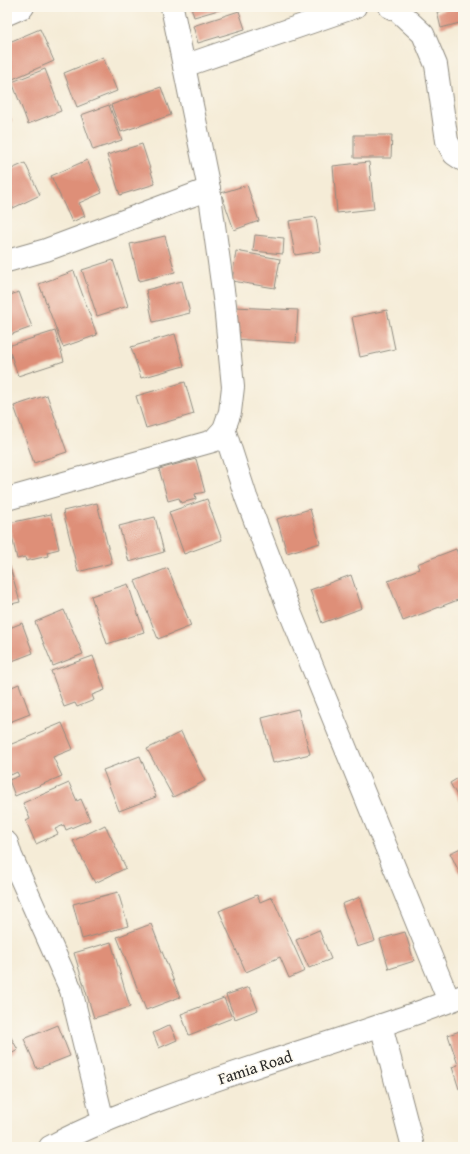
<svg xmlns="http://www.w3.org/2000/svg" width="470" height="1154" font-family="'Gentium Book Plus',serif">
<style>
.building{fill:#de8f78}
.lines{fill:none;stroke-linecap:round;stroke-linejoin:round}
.minor-casing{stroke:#908c81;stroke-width:24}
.minor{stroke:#fff;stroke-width:22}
.labels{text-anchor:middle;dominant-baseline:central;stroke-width:3;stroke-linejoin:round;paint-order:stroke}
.street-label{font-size:16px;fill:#2b2b2b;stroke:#fbf7ec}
</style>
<rect width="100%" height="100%" fill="#fbf7ec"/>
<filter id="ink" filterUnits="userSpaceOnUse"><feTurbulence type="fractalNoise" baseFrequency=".025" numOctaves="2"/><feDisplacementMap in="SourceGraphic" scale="8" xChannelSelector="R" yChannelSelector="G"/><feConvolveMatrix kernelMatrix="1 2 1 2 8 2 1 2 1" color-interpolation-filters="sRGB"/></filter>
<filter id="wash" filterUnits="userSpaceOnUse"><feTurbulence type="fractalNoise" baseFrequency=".012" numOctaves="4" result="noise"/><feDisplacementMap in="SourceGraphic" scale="16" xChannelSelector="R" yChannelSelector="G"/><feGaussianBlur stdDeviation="0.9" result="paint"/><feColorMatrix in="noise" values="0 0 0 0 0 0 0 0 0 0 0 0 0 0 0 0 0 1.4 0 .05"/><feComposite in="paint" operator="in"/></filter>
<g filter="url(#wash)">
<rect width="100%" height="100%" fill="#f5ecd7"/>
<g id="blocks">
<g class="building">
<path d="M191,7H229L194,17Z"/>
<path d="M456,7H463V22L441,28L437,12Z"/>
<path d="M239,11L245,29L198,43L193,26Z"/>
<path d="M40,29L54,61L13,79L7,65V43Z"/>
<path d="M103,57L117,91L77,107L64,73Z"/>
<path d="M45,69L61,111L28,124L12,82Z"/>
<path d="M161,87L171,115L121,132L111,105Z"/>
<path d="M109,105L122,140L93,150L81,115Z"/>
<path d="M7,109L12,121L7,123Z"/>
<path d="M354,135H392L391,158H354Z"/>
<path d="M142,144L155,184L120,195L107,155Z"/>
<path d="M87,160L102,193L79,203L85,216L72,222L51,176Z"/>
<path d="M369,162L374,209L337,213L333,166Z"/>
<path d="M25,163L40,195L7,211V171Z"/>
<path d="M247,185L259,221L234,230L221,193Z"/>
<path d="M316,217L321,251L295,255L289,221Z"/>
<path d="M255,235L284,238L283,254L253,251Z"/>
<path d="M165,236L175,272L139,281L130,244Z"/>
<path d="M236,251L280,259L275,288L232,281Z"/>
<path d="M113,260L128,306L97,316L82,270Z"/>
<path d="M74,271L97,335L63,347L39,284Z"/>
<path d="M182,281L190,313L153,322L146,290Z"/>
<path d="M19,292L32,327L7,336V296Z"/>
<path d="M235,307L298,310L296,343L233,339Z"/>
<path d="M387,310L395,349L360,357L352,317Z"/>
<path d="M55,331L64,361L18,376L8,346Z"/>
<path d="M175,334L184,366L141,378L131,347Z"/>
<path d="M185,382L194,414L146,428L136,396Z"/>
<path d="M47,395L67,452L34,463L14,406Z"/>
<path d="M7,410L12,425L7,426Z"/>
<path d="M196,459L205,492L195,494L196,499L181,503L179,498L168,501L159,469Z"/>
<path d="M207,499L222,540L184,554L169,512Z"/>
<path d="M97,503L112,563L78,572L63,511Z"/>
<path d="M310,509L320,543L287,553L277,519Z"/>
<path d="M51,514L59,549L47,552L48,556L26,561L25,557L17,559L9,523Z"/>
<path d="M155,517L164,552L129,562L119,526Z"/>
<path d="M456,549L463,567V598L403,621L388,581L419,569L417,564Z"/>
<path d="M7,557L20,602L7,605Z"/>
<path d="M168,568L191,626L158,639L135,581Z"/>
<path d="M351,575L362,608L322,623L310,590Z"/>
<path d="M128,584L144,632L107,644L91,596Z"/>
<path d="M64,610L83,654L53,666L35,622Z"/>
<path d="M22,623L33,653L7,663V629Z"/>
<path d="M93,656L105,690L92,695L94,700L77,707L75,703L64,707L51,671Z"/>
<path d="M19,684L30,714L7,723V689Z"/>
<path d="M298,709L310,754L273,763L262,718Z"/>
<path d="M62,723L73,749L53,757L62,776L15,796L9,780L19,776L17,772L11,775L7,766V746Z"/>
<path d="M181,732L205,781L173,797L147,749Z"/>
<path d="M140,756L156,797L119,811L103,770Z"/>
<path d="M463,775V806L450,783Z"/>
<path d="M69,783L77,801L81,799L90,820L66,830L64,825L55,829L58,834L36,844L26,821L30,819L23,803Z"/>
<path d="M105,825L126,868L95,883L73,841Z"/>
<path d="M463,847V880L450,853Z"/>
<path d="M118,892L128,926L82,939L73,904Z"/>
<path d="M257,895L260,902L272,897L305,971L289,978L280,957L246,972L219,911Z"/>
<path d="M360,897L375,941L357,947L342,904Z"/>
<path d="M151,924L180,997L146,1010L117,937Z"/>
<path d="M319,930L331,959L309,968L296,940Z"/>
<path d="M405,932L414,961L389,969L380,939Z"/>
<path d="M111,942L130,1007L94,1018L74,953Z"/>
<path d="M249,987L258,1010L235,1019L226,995Z"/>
<path d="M224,998L232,1018L189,1035L181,1014Z"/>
<path d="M58,1025L70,1056L37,1069L24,1039Z"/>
<path d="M170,1025L177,1040L159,1048L153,1033Z"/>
<path d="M7,1030L18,1050L7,1056Z"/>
<path d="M463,1030V1088L459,1089L452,1067L458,1065L448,1035Z"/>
<path d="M170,1142L172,1147H156Z"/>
</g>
</g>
</g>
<g filter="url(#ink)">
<use href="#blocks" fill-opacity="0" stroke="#908c81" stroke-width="1"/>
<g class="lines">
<defs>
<g id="minor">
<path d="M390,7L398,11L423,34L436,65L447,141L454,154L463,160"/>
<path d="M7,14L23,7"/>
<path d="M184,66L355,7"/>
<path d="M7,261L46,250L209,189"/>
<path d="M224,429L246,497L290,612L449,1001"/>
<path d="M7,499L213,441L224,429L230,412L233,387L225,305L209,189L172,7"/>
<path d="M7,843L11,856L71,990L103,1121"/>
<path d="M381,1025L413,1147"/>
<path d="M50,1147C85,1128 122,1114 159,1100C259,1062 363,1035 463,996"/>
</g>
</defs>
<use href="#minor" class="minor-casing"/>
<use href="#minor" class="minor"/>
</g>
</g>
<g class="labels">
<g class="street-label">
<text transform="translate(255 1067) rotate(-18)">Famia Road</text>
</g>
</g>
<rect width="470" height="1154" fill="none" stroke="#fbf7ec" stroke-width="24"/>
</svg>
